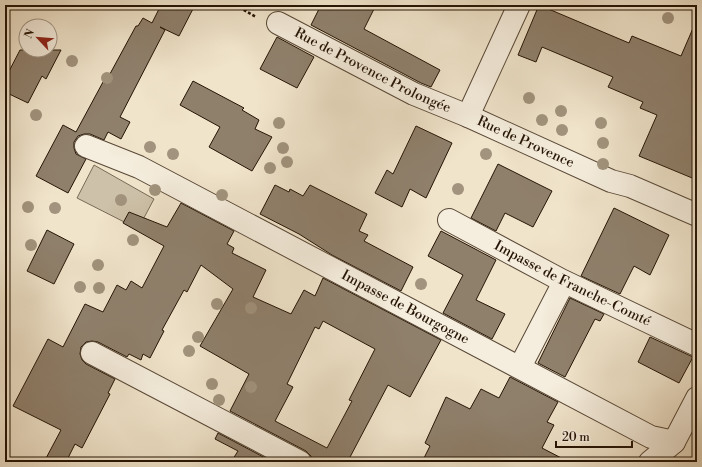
<svg xmlns="http://www.w3.org/2000/svg" width="702" height="467" font-family="'Libre Bodoni',serif">
<style>
.green{fill:#cdc1a9;stroke:#796a57}
.building{fill:#8f806c;stroke:#251405;fill-rule:evenodd}
.lines{fill:none;stroke-linecap:round;stroke-linejoin:round}
.minor-casing{stroke:#584836;stroke-width:24}
.path{stroke:#251405;stroke-width:2.5;stroke-dasharray:3 2;stroke-linecap:butt}
.minor{stroke:#f5eddd;stroke-width:22}
.tree{fill:#a1937d}
.labels{text-anchor:middle;dominant-baseline:central;stroke-width:3;stroke-linejoin:round;paint-order:stroke}
.street-label{font-size:14px;fill:#251405;stroke:#f5eddd}
</style>
<rect width="100%" height="100%" fill="#f0e4cb"/>
<filter id="stains"><feTurbulence type="fractalNoise" baseFrequency=".005" numOctaves="4"/><feColorMatrix values="0 0 0 0 .2 0 0 0 0 .09 0 0 0 0 .02 0 0 0 .5 -.17"/></filter>
<radialGradient id="worn" r=".72"><stop offset=".6" stop-color="#630" stop-opacity="0"/><stop offset="1" stop-color="#630" stop-opacity=".3"/></radialGradient>
<path class="green" d="M94,165L154,199L138,229L77,198Z"/>
<g class="building">
<path d="M161,5H195L179,36L160,27L165,30L120,117L130,122L121,139L108,132L104,140L90,134H84L78,136L74,142V148L76,154L86,159L68,193L36,176L63,125L76,132L103,82L105,83L136,26H138L143,18L152,23Z"/>
<path d="M321,5H376L364,29L440,70L431,87L421,83L311,25Z"/>
<path d="M539,5L629,43L632,36L681,56L697,19V180L639,156L657,115L640,108L643,102L608,87L613,77L542,47L536,62L518,55Z"/>
<path d="M277,37L314,57L297,88L260,69Z"/>
<path d="M20,50H61L46,79L42,76L28,103L5,92V79Z"/>
<path d="M193,81L244,108L242,110L259,120L255,129L272,137L252,171L209,147L220,127L180,105Z"/>
<path d="M416,126L452,143L426,198L410,189L402,207L375,193L387,170L393,174Z"/>
<path d="M498,164L552,191L533,227L505,213L496,231L471,218Z"/>
<path d="M275,185L289,192L290,189L303,196L310,185L367,214L359,231L368,235L364,241L413,267L401,291L332,255L299,234L260,214Z"/>
<path d="M181,203L234,231L227,244L234,248L232,253L266,270L253,297L291,314L304,290L315,296L323,278L441,340L410,397L388,385L349,459L354,462H312L311,456L306,451L230,411L249,374L200,346L233,289L201,265L187,292L184,290L162,330L164,331L150,358L143,354L141,360L129,354L127,357L98,342L92,341L86,342L81,347L80,354L82,360L86,364L115,379L108,393L110,394L82,448L75,444L66,462H44L61,430L13,406L48,339L63,347L85,304L103,312L117,285L126,290L131,281L142,288L164,246L123,223L129,212L167,227ZM323,321L375,349L349,400L352,401L327,448L275,421L293,387L287,384L315,327L319,329Z"/>
<path d="M614,208L669,235L650,275L634,266L620,294L581,276Z"/>
<path d="M47,230L74,244L54,284L27,271Z"/>
<path d="M441,231L496,260L476,300L505,314L492,339L443,313L463,275L428,256Z"/>
<path d="M570,298L604,314L600,321L595,319L565,377L538,363Z"/>
<path d="M650,337L693,357L679,383L638,362Z"/>
<path d="M510,377L558,402L547,422L554,425L542,448L569,462H422L430,446L425,443L446,397L470,409L481,389L499,398Z"/>
<path d="M218,433L273,462H231L238,451L215,439Z"/>
</g>
<g class="lines">
<defs>
<g id="minor">
<path id="s1" d="M278,23L414,94L468,116L611,181L630,186L697,215"/>
<path d="M468,116L519,5"/>
<path id="s2" d="M86,146L139,167L651,437L674,442"/>
<path id="s3" d="M449,220L561,280L697,345"/>
<path d="M92,353L300,462"/>
<path d="M520,367L564,282"/>
<path d="M650,462L674,442L697,398"/>
</g>
</defs>
<use href="#minor" class="minor-casing"/>
<path class="path" d="M235,5L256,17"/>
<use href="#minor" class="minor"/>
</g>
<g class="tree">
<circle cx="668" cy="18" r="6"/>
<circle cx="72" cy="61" r="6"/>
<circle cx="107" cy="78" r="6"/>
<circle cx="529" cy="98" r="6"/>
<circle cx="561" cy="111" r="6"/>
<circle cx="36" cy="115" r="6"/>
<circle cx="542" cy="120" r="6"/>
<circle cx="279" cy="123" r="6"/>
<circle cx="601" cy="123" r="6"/>
<circle cx="562" cy="130" r="6"/>
<circle cx="603" cy="143" r="6"/>
<circle cx="150" cy="147" r="6"/>
<circle cx="283" cy="148" r="6"/>
<circle cx="173" cy="154" r="6"/>
<circle cx="486" cy="154" r="6"/>
<circle cx="287" cy="162" r="6"/>
<circle cx="603" cy="164" r="6"/>
<circle cx="270" cy="168" r="6"/>
<circle cx="458" cy="189" r="6"/>
<circle cx="155" cy="190" r="6"/>
<circle cx="222" cy="195" r="6"/>
<circle cx="121" cy="200" r="6"/>
<circle cx="28" cy="207" r="6"/>
<circle cx="55" cy="208" r="6"/>
<circle cx="133" cy="240" r="6"/>
<circle cx="31" cy="245" r="6"/>
<circle cx="98" cy="265" r="6"/>
<circle cx="421" cy="284" r="6"/>
<circle cx="80" cy="287" r="6"/>
<circle cx="99" cy="288" r="6"/>
<circle cx="217" cy="304" r="6"/>
<circle cx="251" cy="308" r="6"/>
<circle cx="198" cy="337" r="6"/>
<circle cx="189" cy="351" r="6"/>
<circle cx="212" cy="384" r="6"/>
<circle cx="251" cy="387" r="6"/>
<circle cx="219" cy="400" r="6"/>
</g>
<g class="labels">
<g class="street-label">
<text stroke="none"><textPath href="#s1" startOffset="106">Rue de Provence Prolongée</textPath></text>
<text stroke="none"><textPath href="#s1" startOffset="275">Rue de Provence</textPath></text>
<text stroke="none"><textPath href="#s3" startOffset="139">Impasse de Franche-Comté</textPath></text>
<text stroke="none"><textPath href="#s2" startOffset="358">Impasse de Bourgogne</textPath></text>
</g>
</g>
<rect width="702" height="467" fill="none" stroke="#f0e4cb" stroke-width="20"/>
<rect x="6" y="6" width="690" height="455" fill="none" stroke="#251405" stroke-width="2"/>
<rect x="10" y="10" width="682" height="447" fill="none" stroke="#251405"/>
<g transform="translate(38 38) rotate(296)"><circle r="19" fill="#f5eddd" stroke="#a29687"/>
<path d="M0-3L7 15L0 10L-7 15Z" fill="#8f2418"/>
<text y="-6" font-size="11" font-weight="bold" text-anchor="middle" fill="#251405">N</text>
</g>
<path d="M556 441v6h76v-6" fill="none" stroke="#251405" stroke-width="2"/>
<text x="562" y="441" font-size="12" fill="#251405" stroke="#f5eddd" stroke-width="3" paint-order="stroke">20 m</text>
<rect width="100%" height="100%" filter="url(#stains)"/>
<rect width="100%" height="100%" fill="url(#worn)"/>
</svg>
